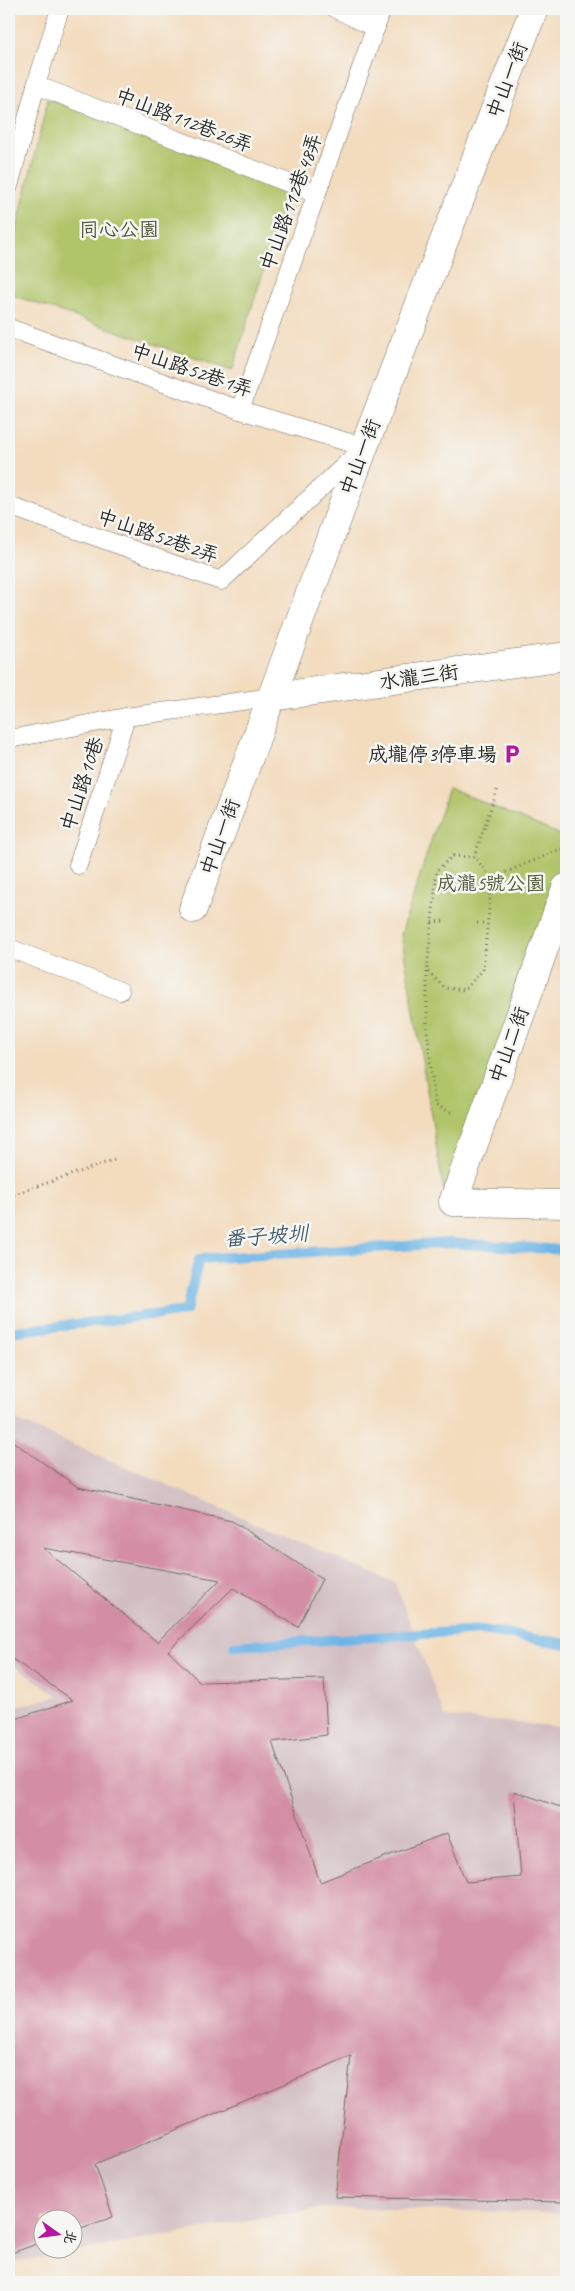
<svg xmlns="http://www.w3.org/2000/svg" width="575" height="2291" font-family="Caveat,'LXGW WenKai TC',sans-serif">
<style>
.industrial{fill:#d2bec2;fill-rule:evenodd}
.green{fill:#b0c469;stroke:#6e784a}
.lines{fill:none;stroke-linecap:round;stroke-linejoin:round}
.stream{stroke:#6eb5e6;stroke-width:10}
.building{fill:#d38da5;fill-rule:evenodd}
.lane-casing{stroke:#71695e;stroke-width:19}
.street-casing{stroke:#71695e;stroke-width:29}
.path{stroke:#71695e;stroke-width:3;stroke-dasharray:1 4;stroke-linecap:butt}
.lane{stroke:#fff;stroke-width:18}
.street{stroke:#fff;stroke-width:28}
.labels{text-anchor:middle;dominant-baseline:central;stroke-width:5;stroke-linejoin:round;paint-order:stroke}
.street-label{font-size:20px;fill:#2b2b2b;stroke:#f6f6f2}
.park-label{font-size:20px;fill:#53593e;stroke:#f6f6f2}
.poi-label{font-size:20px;fill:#2b2b2b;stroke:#f6f6f2;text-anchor:end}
.water-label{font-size:21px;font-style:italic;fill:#425b6c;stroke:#f6f6f2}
</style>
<rect width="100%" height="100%" fill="#f6f6f2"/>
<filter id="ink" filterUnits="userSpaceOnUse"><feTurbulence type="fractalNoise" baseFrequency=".02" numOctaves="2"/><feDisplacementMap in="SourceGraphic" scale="10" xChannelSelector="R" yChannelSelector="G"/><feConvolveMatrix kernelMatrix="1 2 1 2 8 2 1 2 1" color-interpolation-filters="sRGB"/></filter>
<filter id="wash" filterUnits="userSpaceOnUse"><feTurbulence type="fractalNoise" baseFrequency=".0096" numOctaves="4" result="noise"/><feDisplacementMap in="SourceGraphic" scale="20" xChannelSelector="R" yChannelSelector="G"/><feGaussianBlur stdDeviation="1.12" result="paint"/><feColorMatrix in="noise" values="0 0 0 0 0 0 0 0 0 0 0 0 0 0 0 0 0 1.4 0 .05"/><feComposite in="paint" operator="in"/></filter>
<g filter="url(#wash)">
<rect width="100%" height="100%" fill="#f3dbbd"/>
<path class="industrial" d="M9,1417L395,1583L445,1717L566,1727V2213L322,2208L9,2263V1708L59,1696L9,1663ZM42,2218H72V2248H42Z"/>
<g class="green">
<path d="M48,99L289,190L232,371L9,294V260Z"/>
<path d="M448,788L566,837V881L446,1205L401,934Z"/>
</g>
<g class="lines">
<g class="stream">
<path d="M9,1332L186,1311L199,1259L450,1243L566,1250"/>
<path d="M234,1646L482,1630L566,1644"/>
</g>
</g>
<g id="blocks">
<path class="building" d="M9,1439L78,1487L232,1521L322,1579L298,1627L233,1588L168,1651L200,1682L324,1679L327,1735L272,1742L320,1882L447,1833L466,1882L521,1877L514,1791L566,1809V2202L335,2197L351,2056L95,2164L113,2217L72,2231V2218H42V2242L9,2254V1721L73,1700L9,1657ZM43,1548L220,1580L157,1642Z"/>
</g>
</g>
<g filter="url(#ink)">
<use href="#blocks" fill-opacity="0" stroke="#71695e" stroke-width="1"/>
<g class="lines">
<defs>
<g id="lane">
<path d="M336,9L376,28"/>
<path d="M36,85L317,194"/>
<path d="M9,186L36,85L60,9"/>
<path d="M9,328L240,410L364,447"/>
<path d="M240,410L382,9"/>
<path d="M9,506L221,581L360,451"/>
<path d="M9,739L126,717L272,697"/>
<path d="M78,865L126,717"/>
<path d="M9,948L120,991"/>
</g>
<g id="street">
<path d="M272,697L566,656"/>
<path d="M566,888L453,1202L566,1204"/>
<path d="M193,909L364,447L534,9"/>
</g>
</defs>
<use href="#lane" class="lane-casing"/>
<use href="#street" class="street-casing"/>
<g class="path">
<path d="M453,856L474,857L492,878L483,970L464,990L445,988L427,971L437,870Z"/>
<path d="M474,857L498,788"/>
<path d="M492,878L566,847"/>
<path d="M432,922L444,921"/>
<path d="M477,923H487"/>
<path d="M427,972V1030L435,1105L453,1113"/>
<path d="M9,1196L117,1159"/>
</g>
<use href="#lane" class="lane"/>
<use href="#street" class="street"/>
</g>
</g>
<defs>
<symbol id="parking-bare" viewBox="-9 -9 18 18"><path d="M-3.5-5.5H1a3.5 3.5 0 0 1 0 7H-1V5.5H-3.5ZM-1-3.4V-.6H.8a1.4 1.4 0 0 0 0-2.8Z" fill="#b5179e" stroke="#f6f6f2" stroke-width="2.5" paint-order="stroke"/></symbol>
</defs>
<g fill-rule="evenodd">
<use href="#parking-bare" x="498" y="740" width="28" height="28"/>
</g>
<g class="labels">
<g class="street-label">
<text transform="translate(507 80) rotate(-69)">中山一街</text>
<text transform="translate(184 120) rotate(21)">中山路112巷26弄</text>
<text transform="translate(291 202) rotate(-70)">中山路112巷48弄</text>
<text transform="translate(192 370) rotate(19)">中山路52巷1弄</text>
<text transform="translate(360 457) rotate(-69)">中山一街</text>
<text transform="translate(158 536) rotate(19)">中山路52巷2弄</text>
<text transform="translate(419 677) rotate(-8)">水瀧三街</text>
<text transform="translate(82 784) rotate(-72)">中山路10巷</text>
<text transform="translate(220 837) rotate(-70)">中山一街</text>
<text transform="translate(509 1045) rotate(-70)">中山二街</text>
</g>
<g class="park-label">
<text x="119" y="229">同心公園</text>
<text x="491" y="883">成瀧5號公園</text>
</g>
<g class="poi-label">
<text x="497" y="754">成壠停3停車場</text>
</g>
<g class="water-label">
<text transform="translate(266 1236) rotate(-4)">番子坡圳</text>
</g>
</g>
<rect width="575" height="2291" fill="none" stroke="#f6f6f2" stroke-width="30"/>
<g transform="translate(58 2234) rotate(104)"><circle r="24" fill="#f6f6f2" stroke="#a5a5a2"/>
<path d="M0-4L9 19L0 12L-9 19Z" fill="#b5179e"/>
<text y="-8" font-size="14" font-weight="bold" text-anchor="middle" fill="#2b2b2b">北</text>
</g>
</svg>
